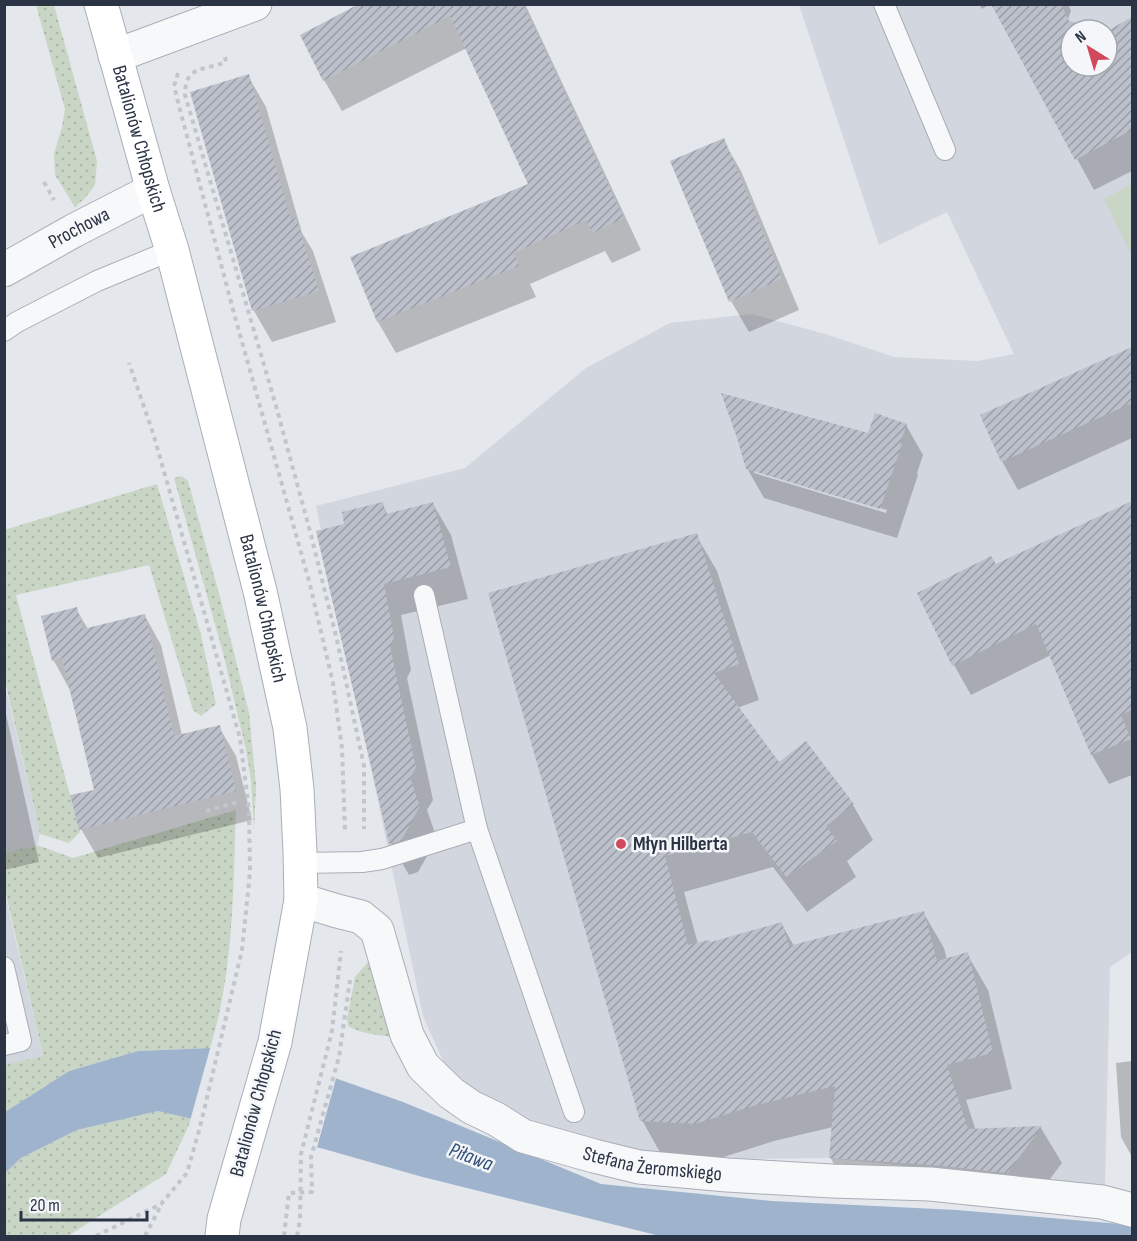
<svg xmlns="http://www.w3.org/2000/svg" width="1137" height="1241" font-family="'Sofia Sans Condensed',sans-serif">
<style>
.built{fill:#d2d6de;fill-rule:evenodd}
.grass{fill:url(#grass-dots)}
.green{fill:#c9d6c5}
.water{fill:#9fb4cc}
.pier{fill:#e4e7ec}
.shadow{fill:#0003;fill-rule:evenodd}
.building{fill:url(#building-hatch)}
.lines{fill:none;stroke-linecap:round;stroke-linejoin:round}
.service-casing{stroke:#a9aeb7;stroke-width:22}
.minor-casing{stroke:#a9aeb7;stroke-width:35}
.secondary-casing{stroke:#a9aeb7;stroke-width:35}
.path{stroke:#c2c5cb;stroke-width:4;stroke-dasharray:4.5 4.5;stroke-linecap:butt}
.service{stroke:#f7f8fa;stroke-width:20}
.minor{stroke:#f7f8fa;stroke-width:33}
.secondary{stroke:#fff;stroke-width:33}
.poi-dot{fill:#d1495b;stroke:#f4f6f9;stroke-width:2}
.labels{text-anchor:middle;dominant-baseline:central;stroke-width:5;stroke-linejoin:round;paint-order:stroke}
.street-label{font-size:20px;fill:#2b3445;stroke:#f4f6f9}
.poi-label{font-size:20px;font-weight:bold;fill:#2b3445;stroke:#f4f6f9;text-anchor:start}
.water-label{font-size:21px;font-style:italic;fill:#34527a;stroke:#f4f6f9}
</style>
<defs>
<pattern id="grass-dots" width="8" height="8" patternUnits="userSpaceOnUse" patternTransform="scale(1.5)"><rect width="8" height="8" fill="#c9d6c5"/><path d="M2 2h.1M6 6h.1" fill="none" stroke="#adb8ab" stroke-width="1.8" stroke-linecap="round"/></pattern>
<pattern id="building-hatch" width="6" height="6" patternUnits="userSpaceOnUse" patternTransform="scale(1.5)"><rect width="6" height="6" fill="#bbc0ca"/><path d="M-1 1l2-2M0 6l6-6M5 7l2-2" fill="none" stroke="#989da6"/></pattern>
</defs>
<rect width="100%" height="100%" fill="#e4e7ec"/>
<g class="built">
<path d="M799,5H1132V952L1110,967L1105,1187L829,1158L727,1159L614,1153L578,1144L488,1102L448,1072L423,1016L316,506L465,468L586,368L670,323L752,314L825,334L894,357L978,361L1014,354L947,212L879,245ZM1071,30H1107V66H1071Z"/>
<path d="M4,681L40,834L37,845L5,853Z"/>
<path d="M4,890L43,1057L5,1065H4Z"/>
</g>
<g class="grass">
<path d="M36,5H54L97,161L95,185L85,198L75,207L55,175L54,154L62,127L65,109Z"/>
<path d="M182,476L188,481L221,601L249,713L256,785L254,831L251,780L246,750L223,653L174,478Z"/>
<path d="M157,484L200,631L216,704L201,716L193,710L149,565L16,595L80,832L69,843L40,834L5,681L4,530Z"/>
<path d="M236,810C233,889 234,972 210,1048L138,1051L69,1071L5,1112L4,1065L43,1056L5,890V853L37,845L73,858Z"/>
<path d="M375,954L393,1037C378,1035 362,1034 348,1026L347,1019L355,977Z"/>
<path d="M158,1111L192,1116L189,1125L166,1174L102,1214L68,1236H5L4,1173L21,1158L77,1130Z"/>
</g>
<path class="green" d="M1132,184V256L1104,199Z"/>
<path class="water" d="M210,1048L332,1077L403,1102L601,1184L772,1201L957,1210L1132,1225V1236H660L419,1176L324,1149L158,1111L77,1130L21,1158L5,1173V1112L69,1071L138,1051Z"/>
<path class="pier" d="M211,1045L337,1075L316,1151L190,1121Z"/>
<g class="shadow">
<path d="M362,4H525L641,250L612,263L605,251L530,284L536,297L396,353L378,322L352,258L530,185L467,48L342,111L324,80Z"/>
<path d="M979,4H990L982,9Z"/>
<path d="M993,4H1068L1071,11L1068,19L1070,23L1096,30H1071V66H1107V32L1132,18V171L1094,190Z"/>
<path d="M248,76L266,107L302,233L313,251L336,322L272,342L254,311L192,93Z"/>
<path d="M723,140L741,171L799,310L749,332L731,301Z"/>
<path d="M1132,350V438L1018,490L1002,461L1123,353Z"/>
<path d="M906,425L923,455L917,473L918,475L897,538L764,498L747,468ZM754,470L887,510L886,513L754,473Z"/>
<path d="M1132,503V775L1109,784L1092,755L1051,655L971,695L954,665L919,594L995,566Z"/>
<path d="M382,504L388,515L433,504L451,535L468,599L401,615L411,670L407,678L433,800L427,810L437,839L418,872L409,875L391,843L346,525Z"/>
<path d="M696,535L717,571L759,700L737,708L779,764L853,805L873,840L847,861L856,877L807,912L773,867L684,892L698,944H710L781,923L794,946L923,912L944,948L947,960L967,954L988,990L1012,1089L966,1100L976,1131L1041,1128L1062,1163L1028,1208L851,1193L830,1157L833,1127L774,1141L717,1159L662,1156L642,1120L490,594Z"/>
<path d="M76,609L88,629L145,616L161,645L182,735L219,727L236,756L252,820L98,858L81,829L95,791L70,690L54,661L43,617Z"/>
<path d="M4,705L39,862L4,870Z"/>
<path d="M1132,1061V1157L1121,1137L1116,1063Z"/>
</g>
<g class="building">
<path d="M359,4H523L624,218L593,233L586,220L514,253L519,266L377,322L350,257L528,184L450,16L323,81L300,35Z"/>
<path d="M991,4H1061L1069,21L1101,30H1071V66H1107V31L1132,17V130L1075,160Z"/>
<path d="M249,74L291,220L296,218L319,291L252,311L190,92Z"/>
<path d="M724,138L782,279L729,302L670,161Z"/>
<path d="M1132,347V403L1001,462L980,415Z"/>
<path d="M721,393L868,433L875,413L907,424L900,444H902L880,509L746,469L737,438Z"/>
<path d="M1132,501V710L1121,715L1131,739L1091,755L1036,624L952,666L917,593L991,556L996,564Z"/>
<path d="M383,502L386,514L433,502L451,567L384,584L394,638L390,646L416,768L410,778L420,806L401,841L389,844L316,531L344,524L342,512Z"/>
<path d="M697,533L739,664L714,673L779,762L806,741L854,804L826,826L837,841L786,877L752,832L665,856L688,945L709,940L711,942L782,922L789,946L924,911L937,961L968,952L993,1053L947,1065L968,1129L1042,1126L1008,1173L932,1165L829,1158L835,1086L753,1106L695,1124L640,1121L488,593Z"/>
<path d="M77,607L83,629L145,614L174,736L220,725L236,791L79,830L70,795L94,790L62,658L52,661L41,616Z"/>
</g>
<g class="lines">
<defs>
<g id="service">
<path d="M884,4L945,150"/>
<path d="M4,331L17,322L97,281L172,250"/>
<path d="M477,829L574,1112"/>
<path d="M300,863L362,862L382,859L477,829L424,595"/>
<path d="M4,967L21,1041L4,1045"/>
</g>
<g id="minor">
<path d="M115,56L255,4"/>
<path id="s1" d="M4,270L73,231L153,190"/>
<path id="s2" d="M301,900L337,911L361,917L377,930L407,1035L423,1066L451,1093L471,1107L496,1119L523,1136L594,1156L639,1167L727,1175L832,1181L930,1184L1102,1202L1132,1210"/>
</g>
<g id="secondary">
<path id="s3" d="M101,4L153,190L172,250L260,591L290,728L297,789L300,852L301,900L275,1042L224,1219L222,1236"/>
</g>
</defs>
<use href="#service" class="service-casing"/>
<use href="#minor" class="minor-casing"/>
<use href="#secondary" class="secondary-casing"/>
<g class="path">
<path d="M225,57L226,62C203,71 185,65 185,95L276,406L311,535L337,640L364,766V829"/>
<path d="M178,73L174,86L179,106L235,317L309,581L333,683L342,748L345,830"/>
<path d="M44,182L54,200"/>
<path d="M206,811L238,802"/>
<path d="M96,1236L161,1204L187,1173L200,1127L242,950L250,872L249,810L240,738L153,433L129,363"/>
<path d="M145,1236L161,1205"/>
<path d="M284,1236L289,1193L312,1192L311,1157L339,1057L350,980"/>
<path d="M297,1236L300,1220L301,1154L332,1031L341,951"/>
</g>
<use href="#service" class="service"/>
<use href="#minor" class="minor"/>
<use href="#secondary" class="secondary"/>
</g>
<circle class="poi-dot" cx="621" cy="844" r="6"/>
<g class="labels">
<g class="street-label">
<text stroke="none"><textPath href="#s3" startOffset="140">Batalionów Chłopskich</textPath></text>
<text stroke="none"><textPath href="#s1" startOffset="86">Prochowa</textPath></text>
<text stroke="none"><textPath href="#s3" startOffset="626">Batalionów Chłopskich</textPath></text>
<text transform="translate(256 1103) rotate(-75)">Batalionów Chłopskich</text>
<text stroke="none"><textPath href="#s2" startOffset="483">Stefana Żeromskiego</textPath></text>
</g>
<g class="poi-label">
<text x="633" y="844">Młyn Hilberta</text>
</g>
<g class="water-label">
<text transform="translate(471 1157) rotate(21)">Piława</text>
</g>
</g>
<rect width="1137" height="1241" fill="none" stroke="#2b3445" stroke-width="12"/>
<g transform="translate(1089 48) rotate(323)"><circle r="28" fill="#f4f6f9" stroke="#a4a8b1" stroke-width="1.5"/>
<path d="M0-4.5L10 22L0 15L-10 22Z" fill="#d1495b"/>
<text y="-9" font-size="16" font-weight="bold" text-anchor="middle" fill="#2b3445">N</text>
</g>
<path d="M21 1211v9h126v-9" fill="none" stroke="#2b3445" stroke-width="3"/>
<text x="30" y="1211" font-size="18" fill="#2b3445" stroke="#f4f6f9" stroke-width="4.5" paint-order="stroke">20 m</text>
</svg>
